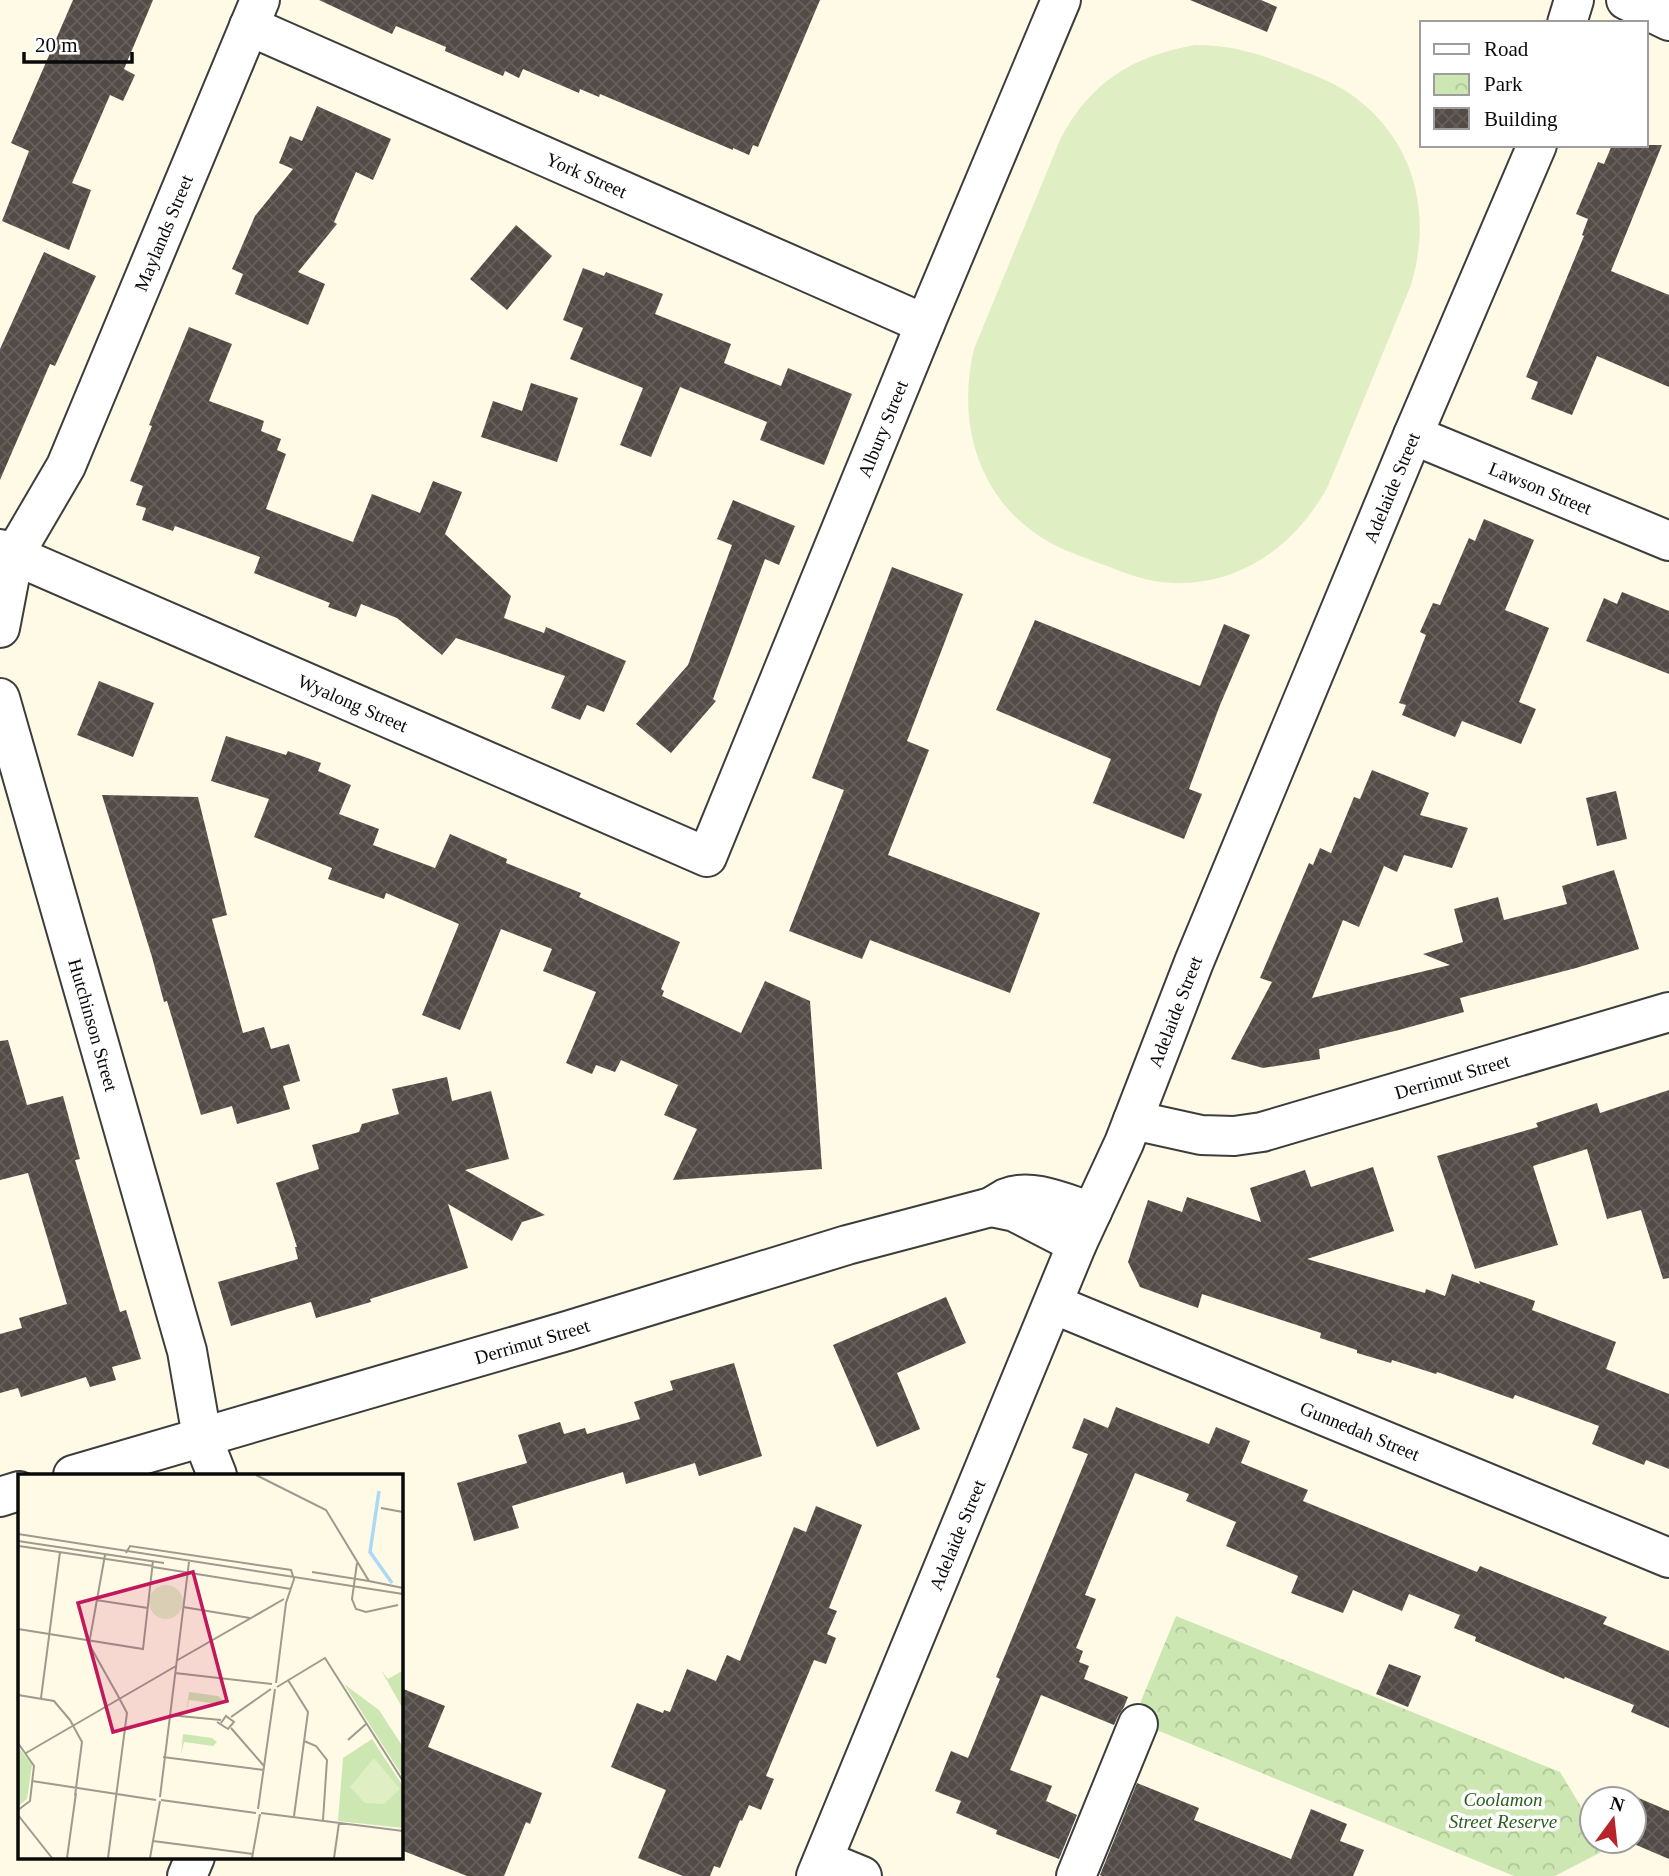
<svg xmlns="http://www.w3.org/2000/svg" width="1669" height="1876" font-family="Georgia,serif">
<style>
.park{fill:url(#park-crowns)}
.pitch{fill:#dfefc3}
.building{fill:url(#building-cross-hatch)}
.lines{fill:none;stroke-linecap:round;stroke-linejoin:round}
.minor-casing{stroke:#3d3d3d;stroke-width:42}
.minor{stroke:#fff;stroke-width:38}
.labels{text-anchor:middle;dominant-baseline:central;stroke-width:7;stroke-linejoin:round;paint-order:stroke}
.street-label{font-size:19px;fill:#0a0a0a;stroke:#fff}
.park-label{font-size:19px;font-style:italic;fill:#295f1c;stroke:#fff}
.inset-river{fill:none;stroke:#acd9f5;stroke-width:3.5}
.inset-road{fill:none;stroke:#9d9a8e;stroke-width:2}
.view{fill:#c2185b;fill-opacity:0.15;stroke:#c2185b;stroke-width:3.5}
.inset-edge{fill:none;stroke:#0a0a0a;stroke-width:3.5}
</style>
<defs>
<pattern id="park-crowns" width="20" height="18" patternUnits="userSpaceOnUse" patternTransform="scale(1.75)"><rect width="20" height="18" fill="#cde7b2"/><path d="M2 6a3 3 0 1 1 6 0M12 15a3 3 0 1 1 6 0" fill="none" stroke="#afc598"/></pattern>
<pattern id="building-cross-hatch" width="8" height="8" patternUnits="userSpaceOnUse" patternTransform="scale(1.75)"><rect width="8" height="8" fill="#524b46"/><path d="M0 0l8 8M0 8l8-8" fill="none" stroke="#66605c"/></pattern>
</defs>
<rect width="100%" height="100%" fill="#fffae6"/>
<path class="park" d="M1176,1616L1560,1772L1592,1825V1841H1602L1607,1849L1555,1876H1514L1149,1727L1069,1876Z"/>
<path class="pitch" d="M1195,45C1233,45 1259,54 1293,67C1315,76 1337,83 1356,98C1416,144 1432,215 1411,285L1328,486C1293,551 1230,593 1154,581C1133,577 1113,568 1093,561C1079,555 1062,550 1049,542C979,502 956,425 974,349L1060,140C1089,83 1132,56 1195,45Z"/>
<g class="building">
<path d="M73,0H153L124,69L135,75L123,101L110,95L72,183L91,190L69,250L2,221L29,151L11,143Z"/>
<path d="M319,0H820L758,147L753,145L749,155L733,148V150L600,94L599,97L580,89L579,93L523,69L519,78L505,71L503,76L445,51L446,47L396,26L392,34Z"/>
<path d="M1190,0H1261L1277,7L1267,32Z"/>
<path d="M317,106L391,139L373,180L356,172L334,222L337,224L298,272L325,284L308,325L235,294L243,274L232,269L255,216L293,169L279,163L290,136L302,141Z"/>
<path d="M1612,145H1662L1611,271L1669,295V387L1597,356L1572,415L1531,399L1538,382L1526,377L1584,236L1582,235L1588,219L1576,214L1598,162L1604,164Z"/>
<path d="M516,225L552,256L507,310L470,279Z"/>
<path d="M44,252L96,276L55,366L50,364L0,480V349Z"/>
<path d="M583,268L604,276L606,272L663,294L655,314L731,344L724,363L781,386L788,368L852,394L824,465L760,440L767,422L680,387L651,457L620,445L643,388L570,359L583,328L563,320Z"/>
<path d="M189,327L232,344L209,401L264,421L261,431L281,439L277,450L286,454L266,509L353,542L372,494L420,513L433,481L462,492L445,534L511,596L504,618L544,633L546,627L626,661L604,712L587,705L580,720L551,708L565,676L456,638L442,655L397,618L361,604L356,617L328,607L330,603L254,573L260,557L175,526L173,531L142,520L146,508L136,505L143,486L130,481L152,426L149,425Z"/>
<path d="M531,383L578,398L557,462L481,437L493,401L522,411Z"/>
<path d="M733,500L795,526L779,565L765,559L713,699L716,701L671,753L636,724L688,665L732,545L717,539Z"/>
<path d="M1484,519L1534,540L1505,610L1549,628L1519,702L1536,709L1521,744L1462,721L1455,737L1402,715L1406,705L1399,703L1426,635L1420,632L1433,603L1440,605L1469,538L1475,541Z"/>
<path d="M892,567L963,594L907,741L929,750L888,855L1040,913L1010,993L870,940L862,959L789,931L844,790L812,778Z"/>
<path d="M1622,592L1669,611V674L1586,641L1604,598L1617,604Z"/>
<path d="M1035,620L1200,686L1224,624L1250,635L1220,705L1189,789L1202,794L1184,839L1093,803L1111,759L996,710Z"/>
<path d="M99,681L154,703L133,757L77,735Z"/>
<path d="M226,736L286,755L288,751L321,763L318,771L351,785L339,814L379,829L373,845L435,868L450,834L507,859L506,863L581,893L579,897L680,942L661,989L664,991L662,996L741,1033L765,981L810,1001L822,1169L673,1180L697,1129L664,1115L678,1085L621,1060L615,1072L596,1065L592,1074L566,1063L596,992L543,971L552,949L501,929L460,1030L422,1015L459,924L386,893L384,899L328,879L332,868L254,837L269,799L211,781Z"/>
<path d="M1372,770L1429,793L1420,815L1468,828L1452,868L1404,855L1397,872L1384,866L1359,927L1343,920L1312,998L1450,965L1423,954L1463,942L1454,909L1498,897L1504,920L1567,904L1562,886L1614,870L1639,949L1576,968L1460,998L1464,1012L1399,1030L1319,1049L1320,1059L1263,1068L1231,1059L1272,982L1260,978L1309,863L1313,865L1320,848L1331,853L1354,797L1360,799Z"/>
<path d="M1616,791L1627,839L1597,846L1586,798Z"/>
<path d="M102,795L198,797L227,915L212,919L243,1033L264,1027L271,1049L289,1044L300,1081L283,1086L290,1109L237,1124L232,1106L201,1115L167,1001L164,1002L152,957Z"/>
<path d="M8,1040L27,1105L63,1096L80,1159L75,1160L120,1312L126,1310L141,1359L112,1367L116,1380L90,1387L86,1377L21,1397L18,1388L0,1393V1334L22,1328L19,1318L67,1304L28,1173L0,1180V1041Z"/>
<path d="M447,1077L452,1101L491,1091L509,1159L465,1170L545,1215L522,1222L512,1241L448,1204L468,1268L370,1299L371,1302L316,1318L311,1302L231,1326L218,1282L298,1259L295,1247H297L276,1183L319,1169L312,1145L359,1132L362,1124L399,1114L392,1089Z"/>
<path d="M1669,1090V1278L1663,1279L1641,1210L1607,1219L1587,1149L1533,1166L1558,1245L1475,1269L1437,1156L1538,1127L1536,1123L1597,1103L1600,1113Z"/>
<path d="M1373,1167L1394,1231L1307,1259L1425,1293L1426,1289L1445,1296L1452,1274L1480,1284L1479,1281L1535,1301L1532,1310L1616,1342L1606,1369L1669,1394V1469L1646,1460L1644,1465L1592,1444L1599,1426L1515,1395L1513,1399L1437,1372L1436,1374L1392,1360L1391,1363L1357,1353V1350L1320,1338L1321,1333L1202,1294L1198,1308L1140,1287L1128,1262L1148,1200L1182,1212L1187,1197L1261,1222L1250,1188L1305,1170L1311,1187Z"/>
<path d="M946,1297L966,1343L897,1373L920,1429L877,1447L833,1345Z"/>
<path d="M734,1363L762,1456L699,1476L695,1463L626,1484L623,1472L512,1506L519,1528L474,1541L457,1483L527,1463L518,1435L560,1422L564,1434L585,1428L587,1434L640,1419L634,1402L673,1390L670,1381Z"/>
<path d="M1116,1407L1209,1444L1216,1427L1250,1441L1241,1463L1308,1490L1303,1501L1477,1572L1480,1566L1607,1617L1603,1624L1669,1651V1728L1631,1712L1634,1705L1565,1677L1564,1679L1475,1641L1476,1637L1454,1628L1460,1615L1409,1594L1402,1611L1353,1590L1343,1613L1291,1593L1298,1576L1226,1546L1236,1522L1186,1501L1189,1494L1135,1473L1085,1595L1096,1599L1076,1648L1083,1651L1079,1662L1089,1666L1084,1679L1128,1697L1124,1707L1118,1716L1114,1725L1041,1695L1010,1770L1052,1786L1046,1801L1077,1815L1059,1859L996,1834L997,1830L956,1813L961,1801L935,1791L951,1751L968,1758L1000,1679L996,1677L1088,1454L1072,1448L1084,1418L1108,1428Z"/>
<path d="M816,1506L862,1525L829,1608L837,1611L827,1634L836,1638L826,1664L814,1660L766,1776L774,1779L761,1810L749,1805L742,1821L740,1820L720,1868L714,1866L710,1876H683L638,1858L666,1790L611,1767L637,1703L663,1713L664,1710L670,1712L687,1669L716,1681L727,1655L740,1661L794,1527L806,1532Z"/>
<path d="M1389,1664L1421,1676L1408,1707L1376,1694Z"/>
<path d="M401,1688L445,1706L428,1747L542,1793L530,1824L526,1822L504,1876H467L401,1850Z"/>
<path d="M1137,1783L1199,1808L1194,1820L1291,1859L1311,1809L1347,1824L1340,1841L1364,1850L1353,1876H1102L1100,1875Z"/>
<path d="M1634,1796L1669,1811V1859L1634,1844Z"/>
</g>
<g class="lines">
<defs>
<g id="minor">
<path d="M1626,0L1669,21"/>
<path d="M1567,23L1574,0"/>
<path id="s1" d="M249,26L925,324"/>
<path id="s2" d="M1413,435L1669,541"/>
<path id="s3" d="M0,549L707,857L925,324L1061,0"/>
<path id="s4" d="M0,628L14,555L66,466L260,0"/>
<path id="s5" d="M0,698L187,1351L202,1437L217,1475"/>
<path id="s6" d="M1133,1120L1201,1135L1234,1136L1262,1132L1669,1012"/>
<path d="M991,1207L1015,1212L1077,1244"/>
<path id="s7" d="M1053,1304L1669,1558"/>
<path id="s8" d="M73,1475L567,1331L847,1245L991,1207C996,1204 1001,1201 1006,1198C1032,1187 1066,1204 1092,1212"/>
<path d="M0,1497L19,1491"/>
<path d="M823,1860L862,1876"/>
<path d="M187,1876L195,1857"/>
<path id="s9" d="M816,1876L1077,1244L1124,1143L1194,962L1413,435L1537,145"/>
<path d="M1076,1876L1138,1724"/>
</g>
</defs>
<use href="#minor" class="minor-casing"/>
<use href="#minor" class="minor"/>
</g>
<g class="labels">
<g class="street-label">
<text stroke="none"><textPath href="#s1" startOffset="369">York Street</textPath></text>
<text stroke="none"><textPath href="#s4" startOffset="430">Maylands Street</textPath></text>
<text stroke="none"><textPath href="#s3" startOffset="1234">Albury Street</textPath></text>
<text stroke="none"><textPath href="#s9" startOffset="1503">Adelaide Street</textPath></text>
<text stroke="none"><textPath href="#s2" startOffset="138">Lawson Street</textPath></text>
<text stroke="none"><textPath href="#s3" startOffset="385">Wyalong Street</textPath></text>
<text stroke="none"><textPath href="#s9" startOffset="936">Adelaide Street</textPath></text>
<text stroke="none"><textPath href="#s5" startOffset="340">Hutchinson Street</textPath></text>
<text stroke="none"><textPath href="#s6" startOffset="329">Derrimut Street</textPath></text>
<text stroke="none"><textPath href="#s8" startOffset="478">Derrimut Street</textPath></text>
<text stroke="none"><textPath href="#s7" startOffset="332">Gunnedah Street</textPath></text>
<text stroke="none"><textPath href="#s9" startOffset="369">Adelaide Street</textPath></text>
</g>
<g class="park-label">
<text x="1503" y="1799">Coolamon<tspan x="1503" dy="22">Street Reserve</tspan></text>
</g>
</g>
<g transform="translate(18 1474)">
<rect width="385" height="385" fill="#fffae6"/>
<path d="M363,196L370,205L384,197L385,235ZM326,210L361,236L385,273V303Z" fill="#cde7b2"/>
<path d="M171,218L200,222L205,226L200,230L171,226L168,240ZM165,260L194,264L199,268L195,272L166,268L163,281ZM354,265L385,312V354L320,347L325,284ZM0,273L14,291L9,325L0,332Z" fill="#cde7b2"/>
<path d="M131 128a17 17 0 1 1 34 0a17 17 0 1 1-34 0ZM356,284L382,315L366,330L347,329L332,313Z" fill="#dfefc3"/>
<path class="inset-river" d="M361,17L352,78L374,109"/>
<path class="inset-road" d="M238,1L308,36L351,107L385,114M363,34L385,38M0,60L385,120M0,67L146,89M1,72L135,92M108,79L112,72L273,96L276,105L268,129L258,209M87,81L71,170L99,220M339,89L334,125L338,135L348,138L380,131M135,93L273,115M294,98L351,107M78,126L130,134M165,133L232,144M0,155L125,175L135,87M158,187L266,125M157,199L254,210M270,206L290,238L276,342M259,213L307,184L385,307M0,221L36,227L52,246M23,224L42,78M151,241L203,246M213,243L253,215M52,246L64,268L57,322M199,248L210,255L216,248L208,242L203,249M213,254L246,292M330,266L348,250M286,267L298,272L309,286L305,346M0,269L16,292L12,327L0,336M8,279L158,192M145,283L246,296M14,307L138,326M142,323L171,88M143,326L238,339M240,335L257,215M243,339L385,357M0,341L34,384M135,367L235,380M49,384L58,319M90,384L109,239L98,218M132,384L142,327M234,384L242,340M316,384L321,349"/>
<path class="view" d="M175,98L209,227L95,258L60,129Z"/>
<rect width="385" height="385" class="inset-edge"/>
</g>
<rect x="1420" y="21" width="228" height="126" fill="#ffffff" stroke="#9d9d9d" stroke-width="2"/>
<rect x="1434" y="44" width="35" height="10" fill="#ffffff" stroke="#9d9d9d" stroke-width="2"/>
<text x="1484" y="56" font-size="21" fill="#0a0a0a">Road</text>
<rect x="1434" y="74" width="35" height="21" fill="url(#park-crowns)" stroke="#9d9d9d" stroke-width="2"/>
<text x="1484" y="91" font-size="21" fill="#0a0a0a">Park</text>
<rect x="1434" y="108" width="35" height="21" fill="url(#building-cross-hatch)" stroke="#9d9d9d" stroke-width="2"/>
<text x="1484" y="126" font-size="21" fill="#0a0a0a">Building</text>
<g transform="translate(1613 1820) rotate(15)"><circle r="33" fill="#ffffff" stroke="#9d9d9d" stroke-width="2"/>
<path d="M0-5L12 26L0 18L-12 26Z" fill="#b7242a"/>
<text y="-10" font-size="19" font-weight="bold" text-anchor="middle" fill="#0a0a0a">N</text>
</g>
<path d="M24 52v10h108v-10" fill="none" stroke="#0a0a0a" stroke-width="3.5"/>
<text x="35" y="52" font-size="21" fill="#0a0a0a" stroke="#ffffff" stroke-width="5" paint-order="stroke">20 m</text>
</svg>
